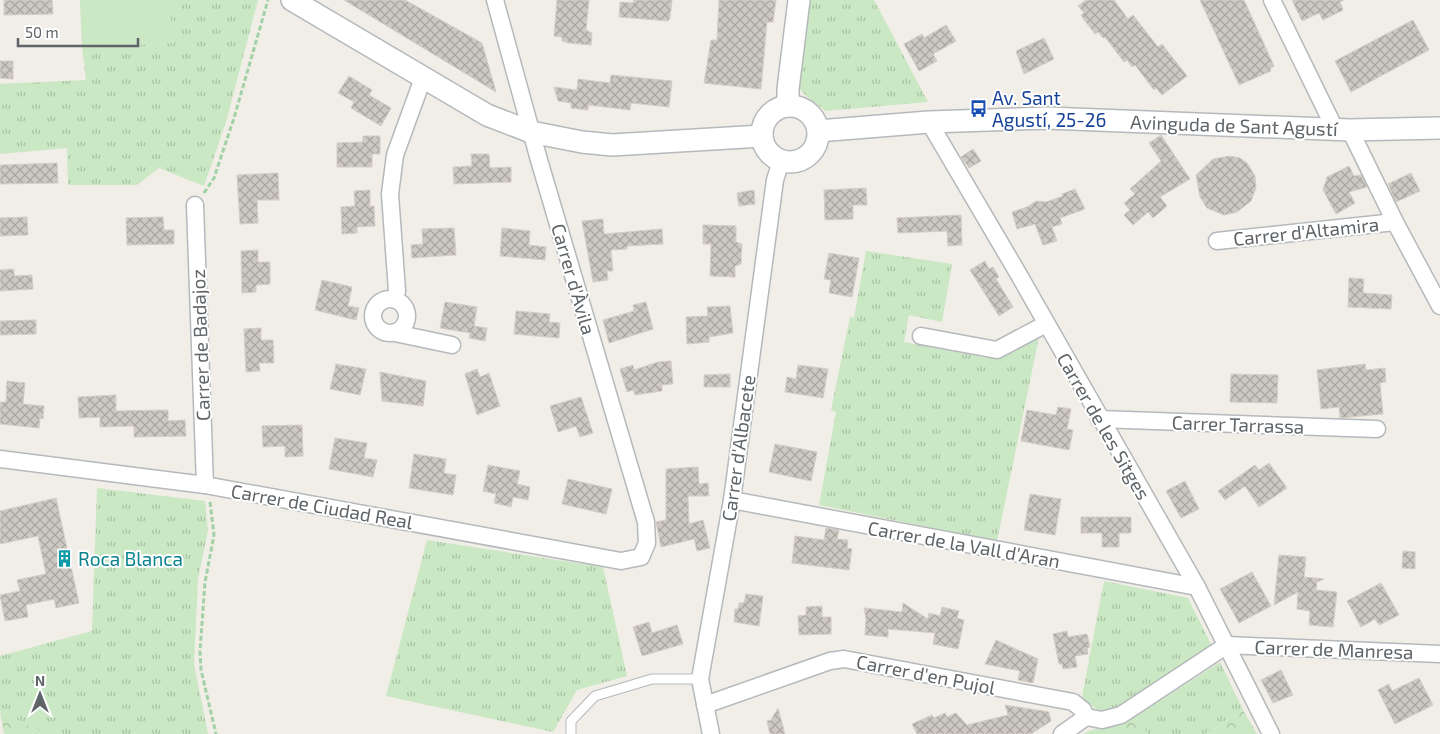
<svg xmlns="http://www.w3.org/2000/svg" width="1440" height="734" font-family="'Exo 2',sans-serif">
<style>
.grass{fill:url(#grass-tufts)}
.forest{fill:url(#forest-crowns)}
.green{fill:#cae8c4}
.building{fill:url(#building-cross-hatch);stroke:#d6cec5}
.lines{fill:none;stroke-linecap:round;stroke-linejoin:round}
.service-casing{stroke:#b5b9bc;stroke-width:11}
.minor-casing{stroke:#b5b9bc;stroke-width:19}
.tertiary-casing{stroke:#b5b9bc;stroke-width:24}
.path{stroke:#a1d1a6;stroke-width:3;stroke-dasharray:5 2.5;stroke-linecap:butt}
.service{stroke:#fff;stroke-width:9}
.minor{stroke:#fff;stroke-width:16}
.tertiary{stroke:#fff;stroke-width:21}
.labels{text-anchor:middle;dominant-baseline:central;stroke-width:4;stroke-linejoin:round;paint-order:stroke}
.transit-label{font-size:19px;fill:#164399;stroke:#fff;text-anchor:start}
.street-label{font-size:19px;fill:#5f6468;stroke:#fff}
.culture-label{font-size:19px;fill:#0d838f;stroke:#fff;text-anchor:start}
</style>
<defs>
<pattern id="grass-tufts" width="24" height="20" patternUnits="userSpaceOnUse" patternTransform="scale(1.25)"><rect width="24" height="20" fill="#cae8c4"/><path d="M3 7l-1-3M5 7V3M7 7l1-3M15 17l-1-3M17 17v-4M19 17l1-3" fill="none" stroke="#a7c0a3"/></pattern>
<pattern id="forest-crowns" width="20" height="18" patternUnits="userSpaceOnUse" patternTransform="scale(1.25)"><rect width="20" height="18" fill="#cae8c4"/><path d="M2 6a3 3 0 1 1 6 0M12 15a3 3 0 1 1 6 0" fill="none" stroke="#a7c0a3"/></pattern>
<pattern id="building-cross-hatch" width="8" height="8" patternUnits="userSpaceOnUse" patternTransform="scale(1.25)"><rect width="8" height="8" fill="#ccc8c3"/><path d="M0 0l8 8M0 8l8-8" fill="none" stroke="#a9a6a2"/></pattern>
</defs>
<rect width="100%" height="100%" fill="#f1ede7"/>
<g class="grass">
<path d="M170,0H258L226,122L204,186L159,168L137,185H68L67,148L0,154V84L86,80L82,47L171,43Z"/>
<path d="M809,0H874L928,102L825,111C816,102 803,97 798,85Z"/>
<path d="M866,251L952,264L942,322L909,315L904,342L987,358H1000L1039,337L997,541L819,505L836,412L831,410L850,317L854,318Z"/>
<path d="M97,488L205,501L208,530L198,579L194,664L208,734H45L0,711V656L92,631Z"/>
<path d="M427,540L603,567L627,676L577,690L553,732L386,696Z"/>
<path d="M1104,581L1188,598L1212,646L1118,709L1101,713L1082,697Z"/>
<path d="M1220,662L1243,710L1205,734H1148L1135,717Z"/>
</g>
<g class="forest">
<path d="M1243,710L1257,734H1205Z"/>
<path d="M0,711L45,734H4Z"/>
<path d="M1135,717L1148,734H1084L1089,731Z"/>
</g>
<path class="green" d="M80,0H170L172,43L82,47Z"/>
<g class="building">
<path d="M4,0H52L53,14L4,15Z"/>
<path d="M344,0H405L482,43L496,92Z"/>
<path d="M557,0H589L586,30L592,33L591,45L569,43L562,41V37L554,36Z"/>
<path d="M634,0H672L670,18L668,21L619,17L620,2L633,3Z"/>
<path d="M719,0H776L773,22H767L761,89L704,83L711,40H717Z"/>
<path d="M1086,0H1114L1128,19L1133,15L1158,47L1162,44L1187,76L1162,95L1156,88L1154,90L1135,65L1132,67L1127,60L1124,62L1105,37L1103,38L1098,32L1095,34L1085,21L1081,15L1084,13L1078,6Z"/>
<path d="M1200,0H1244L1274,66L1270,69L1271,71L1239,85Z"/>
<path d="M1292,0H1344L1340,2L1343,10L1323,20L1319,13L1302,21Z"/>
<path d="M1413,20L1429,50L1351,92L1335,61Z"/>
<path d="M946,25L956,41L933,54L937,61L919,71L904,44L922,34L924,38Z"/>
<path d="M1044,38L1054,59L1024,74L1016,51Z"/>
<path d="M0,61H13V79L0,78Z"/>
<path d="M611,75L672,81L669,107L631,103L630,110L588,105V110L571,108V103L558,101L554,87L577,90L578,79L610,83Z"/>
<path d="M349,76L372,90L369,95L391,108L381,126L351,108L354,102L338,93Z"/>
<path d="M1161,135L1190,179L1160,197L1167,206L1153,218L1148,212L1133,225L1124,215L1130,210L1124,203L1135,194L1130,189L1161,161L1149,143Z"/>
<path d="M363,136H380V154H372V167H337V143L363,142Z"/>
<path d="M973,149L981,161L969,168L961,157Z"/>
<path d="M471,154H489L490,168L511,167V182L454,184L453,167L472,166Z"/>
<path d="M1229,156L1240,158L1247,163L1255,176L1256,188L1251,201L1237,212L1224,215L1207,208L1200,197L1196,175L1213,159Z"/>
<path d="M57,163L58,183L0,184V165Z"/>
<path d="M1349,166L1354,176L1361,175L1367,187L1349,192L1355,203L1336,214L1323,190L1327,177Z"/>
<path d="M278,173L279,200H257L258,223L240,224L237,175Z"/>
<path d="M1411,173L1420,191L1396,202L1388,184Z"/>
<path d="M866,188L867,205H853V219L825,220L824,190Z"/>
<path d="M1075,189L1085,209L1060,218L1062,224L1052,227L1057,241L1043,245L1035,224L1017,229L1012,212L1027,207L1036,201L1046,202L1063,196L1062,194Z"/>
<path d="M370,190V206H374L375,226L357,227V233L342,234L341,207L355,206L354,191Z"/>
<path d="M754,190L755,204L739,206L737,193Z"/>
<path d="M961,215L962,245L948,246L947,231L898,233L897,218Z"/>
<path d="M27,217L28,235L0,236V218Z"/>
<path d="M163,217L164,230H174V244L127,245L126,218Z"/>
<path d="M603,219L604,234L662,229L663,244L627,246V249L611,250L613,271H607L608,280L593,282L582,221Z"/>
<path d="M703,225L736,226V242L742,244L741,264L735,266V277L710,276L711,244H703Z"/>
<path d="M454,228L456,255L412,258L411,245L423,244L422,229Z"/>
<path d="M502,228L530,231L529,245L546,247L545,260L500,256Z"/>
<path d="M258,250V262H270V284L256,285V292L242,293L241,251Z"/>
<path d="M829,253L859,258L852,297L829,293L831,280L824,279Z"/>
<path d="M985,261L989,269L993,267L999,277L996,279L1013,307L999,316L970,270Z"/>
<path d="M14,269V276L32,275L33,289L0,291V270Z"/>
<path d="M1349,278L1364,279L1363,293L1392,295L1391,309L1348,307Z"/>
<path d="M322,280L352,287L348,306L359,308L356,320L315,310Z"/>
<path d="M445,302L477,307L474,326L487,328L485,341L469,338L470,333L440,328Z"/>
<path d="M646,302L653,329L609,343L603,320L634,311L633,305Z"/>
<path d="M730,306L733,333L709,337V342L687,344L686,317L708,316L707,307Z"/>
<path d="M516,311L550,314L549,322L560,323L559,338L514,334Z"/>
<path d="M36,320V334L0,335V321Z"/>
<path d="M261,328V340H273L274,363H259L260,371L246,372L244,329Z"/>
<path d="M671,361L673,384L662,385V391L635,395L633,390L627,392L620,369L633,365L634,370L658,362Z"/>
<path d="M336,364L366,369L360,395L330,389Z"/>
<path d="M1365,364L1366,370L1385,368L1386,382L1380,383L1383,414L1340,418L1339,407L1321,409L1317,370Z"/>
<path d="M798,365L828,369L823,398L785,392L787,377L796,379Z"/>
<path d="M477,369L480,377L489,373L500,406L477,415L465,374Z"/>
<path d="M380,372L426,381L423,406L382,401Z"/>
<path d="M730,374V387H704V375Z"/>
<path d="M1231,374L1278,375L1277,403L1230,402Z"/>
<path d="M7,381L25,383L23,404L44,406L43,419L40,418L39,428L0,424V402H6Z"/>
<path d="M116,395V411L168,410V421L185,420L186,436L134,437V426L100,427V417L79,418L78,397Z"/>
<path d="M581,397L593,433L580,437L576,426L558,432L550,406Z"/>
<path d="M1058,407L1071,409L1067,429L1073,430L1069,450L1021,441L1027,410L1056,415Z"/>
<path d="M302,425L303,456L285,457V446L263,447L262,426Z"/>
<path d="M335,438L367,443L364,458L377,460L373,477L329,469Z"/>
<path d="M775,444L817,452L811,481L769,472Z"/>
<path d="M414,454L446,459L444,473L456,475L453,495L409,488Z"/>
<path d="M1269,463L1287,488L1259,507L1245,486L1225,500L1218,491L1255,465L1259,470Z"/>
<path d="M488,465L520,471L517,484L530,487L528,500L513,497L511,507L494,503L496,494L483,491Z"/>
<path d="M698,467L699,484L708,483L709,496H688L689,524L703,520L710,548L697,551L694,539L661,547L656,522L666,520V469Z"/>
<path d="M568,479L612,489L606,514L562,504Z"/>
<path d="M1185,481L1199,509L1181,518L1166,491Z"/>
<path d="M1030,494L1061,499L1055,535L1024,530Z"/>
<path d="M56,498L79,603L56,608L54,599L26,605L28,617L5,621L0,595L20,591L17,580L46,574L38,536L0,544V511Z"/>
<path d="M1081,517H1131V533H1119V547H1102V533H1081Z"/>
<path d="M826,528L839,530L837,539L848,540L847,548L852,549L849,570L792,563L795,536L824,540Z"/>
<path d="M1403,551L1415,552V569L1402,568Z"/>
<path d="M1279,555L1306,557L1304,577L1324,579L1317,582L1316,590L1337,592L1333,627L1309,625L1310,611L1297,609L1298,592L1274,605Z"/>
<path d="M1252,572L1271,606L1239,623L1220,589Z"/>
<path d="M1381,583L1399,615L1379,625L1375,619L1361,627L1347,601Z"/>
<path d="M746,594L763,596L759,626L734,622L735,609H738L739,603H744Z"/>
<path d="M903,603L928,619L929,613L940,616L942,607L959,611L957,618L964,620L958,649L933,644L935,633L888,629V637L865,635L866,619L864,608L902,612Z"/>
<path d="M822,606V617H831V634L799,635L798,616L806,615V607Z"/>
<path d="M649,622L652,633L677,625L683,644L642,656L633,627Z"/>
<path d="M1067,631L1068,637L1087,634L1090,647L1087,648L1088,654L1075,656L1077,667L1063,669L1062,664H1059L1053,634Z"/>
<path d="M996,640L1038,659L1033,683L1018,680L1020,671L985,664Z"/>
<path d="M1281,670L1293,695L1273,703L1261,680Z"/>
<path d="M1419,678L1433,705L1395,724L1378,690L1389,684L1392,691Z"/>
<path d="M1005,705L1049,712L1051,721L1031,734H917L912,724L932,715L934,718L945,713L947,717L956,713L967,725L1008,715Z"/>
<path d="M778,708L785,734H770L767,721L771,720Z"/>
</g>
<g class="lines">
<defs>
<path id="service" d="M571,734V721L595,696L652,679H700"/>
<g id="minor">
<path d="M1272,0L1335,129"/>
<path d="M929,122L1019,275L1197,587L1271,734"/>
<path d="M1350,130L1395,222L1440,306"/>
<path d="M195,205L205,485"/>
<path d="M1217,241L1395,222"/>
<circle cx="390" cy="316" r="17"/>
<path d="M395,299L397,291L390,194L395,155L423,78"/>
<path d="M395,333L452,345"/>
<path d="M921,336L997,350L1046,324"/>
<path d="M1099,419L1377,429"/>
<path d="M0,459L205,485L621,561L641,557L647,543L646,522L539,160L495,0"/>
<path d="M732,500L1197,587"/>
<path d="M705,705L830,661L844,659L1073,702L1083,710L1086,717L1062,734"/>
<path d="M1086,717L1102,720L1121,715L1227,645L1440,654"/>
<path d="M711,734L700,679L732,500L775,180L781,161"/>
</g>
<g id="tertiary">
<path d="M292,0L487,115L531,132L582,142L612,145L762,136"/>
<circle cx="790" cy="134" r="28"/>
<path d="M788,106V89L799,0"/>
<path d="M818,131L929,122L1048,118L1350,130L1440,128"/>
</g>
</defs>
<use href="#service" class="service-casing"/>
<use href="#minor" class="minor-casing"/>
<use href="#tertiary" class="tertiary-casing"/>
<g class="path">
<path d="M204,193L214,178L234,118L268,0"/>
<path d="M210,502L214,535L205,582L200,651L201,670L216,734"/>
</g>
<use href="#service" class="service"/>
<use href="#minor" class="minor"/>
<use href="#tertiary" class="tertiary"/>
</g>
<defs>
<symbol id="bus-bare" viewBox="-9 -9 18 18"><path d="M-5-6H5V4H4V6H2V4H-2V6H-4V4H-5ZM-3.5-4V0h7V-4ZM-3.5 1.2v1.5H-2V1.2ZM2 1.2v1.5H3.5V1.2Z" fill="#1a4fb4" stroke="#fff" stroke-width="2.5" paint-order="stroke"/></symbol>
<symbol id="building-bare" viewBox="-9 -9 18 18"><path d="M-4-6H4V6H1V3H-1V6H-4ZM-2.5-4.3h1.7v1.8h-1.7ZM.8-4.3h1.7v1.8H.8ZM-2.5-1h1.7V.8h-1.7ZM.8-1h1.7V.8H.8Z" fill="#0f9aa8" stroke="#fff" stroke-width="2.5" paint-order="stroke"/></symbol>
</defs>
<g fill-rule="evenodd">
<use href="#bus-bare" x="966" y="96" width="25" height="25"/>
<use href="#building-bare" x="52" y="546" width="25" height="25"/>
</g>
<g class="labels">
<g class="transit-label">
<text x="992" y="97">Av. Sant<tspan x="992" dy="22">Agustí, 25-26</tspan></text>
</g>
<g class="street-label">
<text transform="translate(1234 125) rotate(2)">Avinguda de Sant Agustí</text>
<text transform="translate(1306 231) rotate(-6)">Carrer d'Altamira</text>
<text transform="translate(574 279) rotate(74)">Carrer d'Àvila</text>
<text transform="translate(200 345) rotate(-92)">Carrer de Badajoz</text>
<text transform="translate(1238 424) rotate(2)">Carrer Tarrassa</text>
<text transform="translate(1104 426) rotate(60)">Carrer de les Sitges</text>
<text transform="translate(738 448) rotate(-82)">Carrer d'Albacete</text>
<text transform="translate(322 506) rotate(10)">Carrer de Ciudad Real</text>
<text transform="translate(964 544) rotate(10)">Carrer de la Vall d'Aran</text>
<text transform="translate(1334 649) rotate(2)">Carrer de Manresa</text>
<text transform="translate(926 674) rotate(11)">Carrer d'en Pujol</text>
</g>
<g class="culture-label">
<text x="78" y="558">Roca Blanca</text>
</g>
</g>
<g transform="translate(40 694)" stroke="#ffffff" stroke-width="4" paint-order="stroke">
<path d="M0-4L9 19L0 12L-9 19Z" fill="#5f6468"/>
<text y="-8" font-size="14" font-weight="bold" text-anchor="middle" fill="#5f6468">N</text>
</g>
<path d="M18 38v8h120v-8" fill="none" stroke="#5f6468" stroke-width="2.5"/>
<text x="25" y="38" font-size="15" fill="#5f6468" stroke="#ffffff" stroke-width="4" paint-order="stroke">50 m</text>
</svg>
